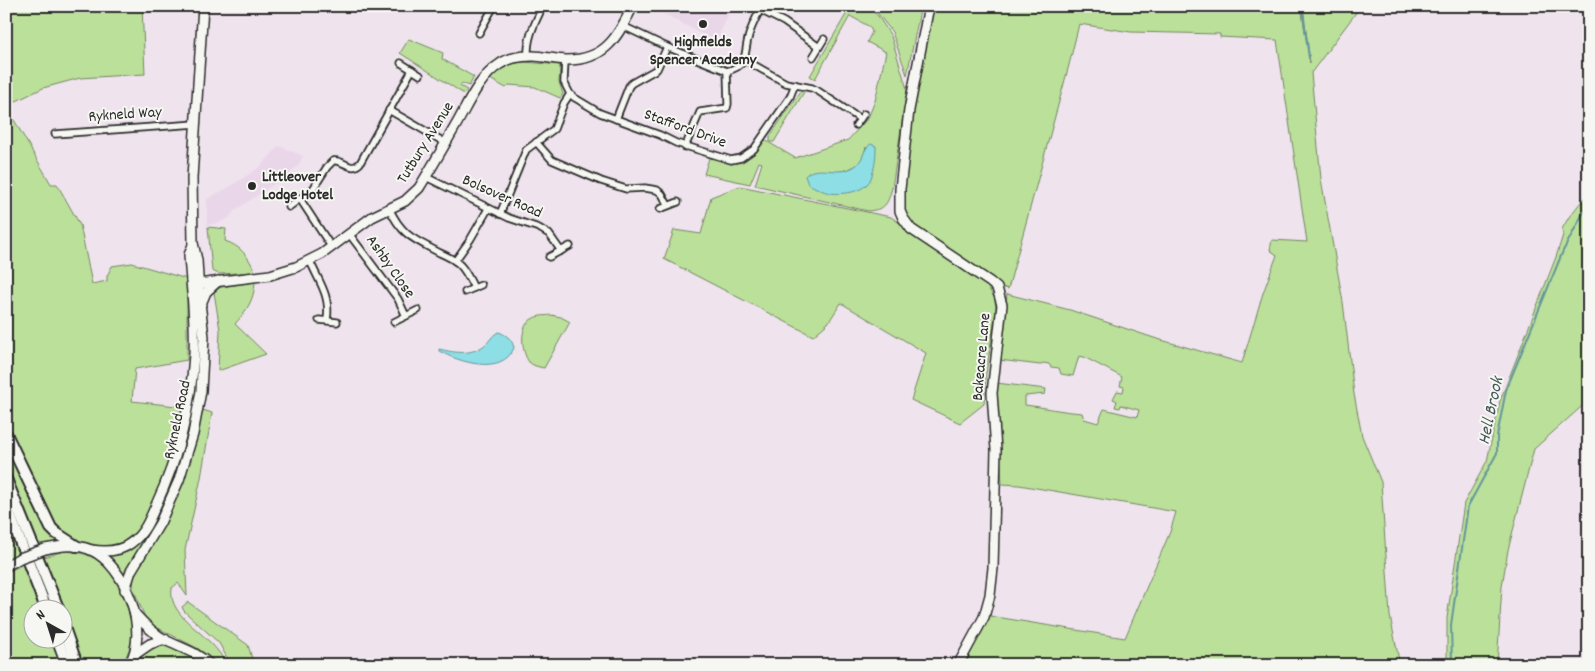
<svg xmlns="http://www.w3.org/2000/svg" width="1595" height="671" font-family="Dekko,sans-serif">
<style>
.built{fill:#ead6e9}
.green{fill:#bbe09a;stroke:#738662;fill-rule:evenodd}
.water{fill:#8ddee5;stroke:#66969b}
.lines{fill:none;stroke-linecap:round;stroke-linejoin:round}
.stream{stroke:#66969b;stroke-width:2}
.street-casing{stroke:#2b2b2b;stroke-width:9}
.secondary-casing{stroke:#2b2b2b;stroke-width:12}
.highway-casing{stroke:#2b2b2b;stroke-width:14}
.street{stroke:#f6f6f2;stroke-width:5.5}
.secondary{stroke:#f6f6f2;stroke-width:9}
.highway{stroke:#f6f6f2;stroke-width:10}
.secondary-bridge-casing{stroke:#2b2b2b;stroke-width:12;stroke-linecap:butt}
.secondary-bridge{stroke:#f6f6f2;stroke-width:9}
.poi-dot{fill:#2b2b2b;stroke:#f6f6f2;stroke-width:2}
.labels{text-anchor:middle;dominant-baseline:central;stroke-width:4;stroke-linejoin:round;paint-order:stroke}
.poi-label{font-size:16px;font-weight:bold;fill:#2b2b2b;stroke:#f6f6f2}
.street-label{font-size:16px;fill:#2b2b2b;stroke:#f6f6f2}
.water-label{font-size:18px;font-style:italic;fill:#44585a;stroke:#f6f6f2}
</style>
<rect width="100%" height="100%" fill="#efe3ed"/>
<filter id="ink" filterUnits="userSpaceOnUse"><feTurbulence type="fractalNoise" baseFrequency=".02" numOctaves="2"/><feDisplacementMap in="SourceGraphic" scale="10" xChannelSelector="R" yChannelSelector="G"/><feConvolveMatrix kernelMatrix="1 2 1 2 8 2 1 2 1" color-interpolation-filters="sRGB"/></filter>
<g filter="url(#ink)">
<g class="built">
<path d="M650,6H732L716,42Z"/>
<path d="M279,146L303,156L298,166L283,178L234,211L229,218L218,223L207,225V199L233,185L261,166Z"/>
</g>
<g class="green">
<path d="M6,6H142L145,74L80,78L43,88L6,106Z"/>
<path d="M851,6H867L878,16L891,36L907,89L892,188C887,205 886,209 868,211L755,185L762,163L759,162L750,184L704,174L709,158C740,164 744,166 763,139L795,158L848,140L868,118L875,101L886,52L867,42L872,32L870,27L850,16L815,79L810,76ZM866,147L856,190L837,172C855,168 861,165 866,147Z"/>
<path d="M872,6L905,8L906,6H921L907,75L892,32Z"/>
<path d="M929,6H1301L1310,63L1303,6H1361L1311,73L1321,179L1343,302L1354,394L1362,436L1381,482L1390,616L1400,665H964L990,616L1125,638L1170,532L1176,512L1019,485L1002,484L996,383L1046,389L1045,394L1025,396V405C1044,407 1063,412 1082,413L1084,419L1098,423L1104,409L1137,417L1139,410L1121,405L1120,408L1115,407L1117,401L1113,399L1117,391L1123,392L1124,387L1120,386L1122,377L1084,357L1079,356L1073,376L1061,374L1059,368L1051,367L1049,364L1043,363L1040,365L999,360L1007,294L1070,310L1154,338L1242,363L1263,293L1277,255L1270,250L1272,240L1307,242L1277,40L1220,37V34L1131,32L1079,24L1069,65L1008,289L990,282L906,223L900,189Z"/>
<path d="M409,39L443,53L442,59L474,77L469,86L462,83L460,86L467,90L464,94L400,53Z"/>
<path d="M524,62L560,65L559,82L563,94L560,98L535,87L509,85L506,88L490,79C498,66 511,63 524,62Z"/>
<path d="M801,91L804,92L774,142H770V136Z"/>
<path d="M6,106L51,184H57L80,225L92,284L107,281V276L112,266L132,263L187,279V360L135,369L132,401L185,407L167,469L140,528L123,542L105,547L75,540L57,529L51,521L24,466L6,425Z"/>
<path d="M740,186L891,217L987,286L995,299L996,310L986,374L984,404L960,423L911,400L926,353L841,303L828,323L813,336L664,259L674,230L701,234L711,197Z"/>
<path d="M1589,192V400L1534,449L1508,550L1502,586L1497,665H1447V618L1464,503L1487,461L1500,401L1556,257L1563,235L1562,229L1569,217Z"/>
<path d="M208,227L226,229L225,241C241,246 249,257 255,272L219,274L212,271Z"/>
<path d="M255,282C254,301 246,311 235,324L266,354L218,371L220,330L214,292L221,287Z"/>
<path d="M551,315L561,317L570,322L544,368C539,367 533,366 529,362C521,351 519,326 532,319C538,315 545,316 551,315Z"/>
<path d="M203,410L212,413L201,478L185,550L187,596L178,583L172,588C167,620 214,633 226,665H218L197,648L152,625L144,615L133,588L134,575L163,525L177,496L192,453Z"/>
<path d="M191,412L194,414L179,468L160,515L124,576L111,560L106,555L135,544Z"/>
<path d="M6,442L60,541L43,544L38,543L6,467Z"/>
<path d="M6,518L19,553L6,560Z"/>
<path d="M64,551C76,552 87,553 97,560C115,571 134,615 132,636C131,646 127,655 122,665H84L44,557Z"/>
<path d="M25,563L42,608H32V638L52,639L62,665H6V573Z"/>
<path d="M188,602L248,645L254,665H231L219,643L184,611L182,607Z"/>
<path d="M157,645C175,646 190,653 204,665H136L150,646Z"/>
</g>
<g class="water">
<path d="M871,144L876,146C876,157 875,168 871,178C866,192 844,195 830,193C823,192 815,187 808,184L805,176C815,164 835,175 849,169C866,163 860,151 871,144Z"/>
<path d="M499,332C508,336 512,339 514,348C502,376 459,362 439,351V349C456,353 473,356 487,343C491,339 493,334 499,332Z"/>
</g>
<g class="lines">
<g class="stream">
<path d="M1302,6L1309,58"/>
<path d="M1452,665L1451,625L1468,506L1497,453V436L1506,390L1563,251L1589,202"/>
</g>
<defs>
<g id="street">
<path d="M760,10L784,22L819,47"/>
<path d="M623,26L667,47L727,71C750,65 743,54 749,35C752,25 757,16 762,6"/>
<path d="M479,33L494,6"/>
<path d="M528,56C527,37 535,23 543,6"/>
<path d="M813,57L824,39"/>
<path d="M565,60L564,82L570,94L575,98L600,113L660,135L676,143L731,160L741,158L754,149L790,97L795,84"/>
<path d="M745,60L786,83L812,88L818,91L860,119"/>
<path d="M401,63L420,75"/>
<path d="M389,110L446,143"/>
<path d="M616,119L629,86L632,83L657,69L667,47"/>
<path d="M856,125L864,114"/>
<path d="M55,134L196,124"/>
<path d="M536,142L552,160L601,181L626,189L645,188L657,190L662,194L668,205"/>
<path d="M685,147L700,112L727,108L728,104L727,71"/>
<path d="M426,177L509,218L539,228L549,234L561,251"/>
<path d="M300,199L332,248"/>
<path d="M289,207L313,189L327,167L333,161C344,159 350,173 360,163L412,70"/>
<path d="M389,208C402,236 414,239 440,253C447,256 454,259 460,265C466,271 470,280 474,288"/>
<path d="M660,209L678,202"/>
<path d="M500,214L526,150L554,129L564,103L570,94"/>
<path d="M350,235L398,299L406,316"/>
<path d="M549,257L570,246"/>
<path d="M310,261C319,282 331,296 327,320"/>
<path d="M455,261L470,240L488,209"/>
<path d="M465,292L481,285"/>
<path d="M319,320L337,322"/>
<path d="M394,322L418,310"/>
</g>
<g id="secondary">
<path d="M929,6L909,110L900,189V211L903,218L911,229L990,282L997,288L1002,305L992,393L996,450L993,568L990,595L984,617L958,665"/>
<path d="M191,281L198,284L270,275L296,267L322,254L372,217L405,201L419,188C432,167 444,146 456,125C468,104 479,77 500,64C510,57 521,56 533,56C544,56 555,60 567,60C606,60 617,37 633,6"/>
<path d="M201,304L206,292L218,281"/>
<path d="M45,549C60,546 76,543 91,550C126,566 150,631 129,665"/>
<path d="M91,550C104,552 120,552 131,543C144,534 150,519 156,505C178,458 191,407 194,354C196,321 191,288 189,255L193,245"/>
<path d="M6,566L20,558"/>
<path d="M125,590L131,571L160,523L179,480L193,434L201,391L204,337L199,294L197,260L193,243L192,178L203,6"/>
<path d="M135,614C144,624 153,633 165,640C181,648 197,652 210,665"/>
<path d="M134,655L150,644L165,639"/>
</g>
<g id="highway">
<path d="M6,434L51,528L56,533L76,546"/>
<path d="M6,479L58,608"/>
<path d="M6,505L46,608"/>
<path d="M62,622L77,665"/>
<path d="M57,638L67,665"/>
</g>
</defs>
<use href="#street" class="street-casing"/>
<use href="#secondary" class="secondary-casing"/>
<use href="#highway" class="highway-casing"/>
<use href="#street" class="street"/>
<use href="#secondary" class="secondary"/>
<use href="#highway" class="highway"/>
<defs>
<path id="secondary-bridge" d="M20,558L45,549"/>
</defs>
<use href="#secondary-bridge" class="secondary-bridge-casing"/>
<use href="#secondary-bridge" class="secondary-bridge"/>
</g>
</g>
<g class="poi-dot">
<circle cx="703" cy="24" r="5"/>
<circle cx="252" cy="186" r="5"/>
</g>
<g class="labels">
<g class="poi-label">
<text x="703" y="42">Highfields<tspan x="703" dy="18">Spencer Academy</tspan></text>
<text x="262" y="177" text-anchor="start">Littleover<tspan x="262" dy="18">Lodge Hotel</tspan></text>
</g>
<g class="street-label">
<text transform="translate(125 115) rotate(-4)">Rykneld Way</text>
<text transform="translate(685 129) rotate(20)">Stafford Drive</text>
<text transform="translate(426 143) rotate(-58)">Tutbury Avenue</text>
<text transform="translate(502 197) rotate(24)">Bolsover Road</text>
<text transform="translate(390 267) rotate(55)">Ashby Close</text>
<text transform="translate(982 357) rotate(-85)">Bakeacre Lane</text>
<text transform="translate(178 420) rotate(-78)">Rykneld Road</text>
</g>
<g class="water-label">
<text transform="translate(1492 411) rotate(-78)">Hell Brook</text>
</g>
</g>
<rect width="1595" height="671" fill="none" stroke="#f6f6f2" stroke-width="25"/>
<rect x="12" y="12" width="1570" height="646" fill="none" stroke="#2b2b2b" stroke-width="2" filter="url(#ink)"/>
<g transform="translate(48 624) rotate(321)"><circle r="24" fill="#f6f6f2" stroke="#a5a5a2"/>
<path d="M0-4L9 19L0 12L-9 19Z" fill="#2b2b2b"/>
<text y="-8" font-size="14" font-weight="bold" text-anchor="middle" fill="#2b2b2b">N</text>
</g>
</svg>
